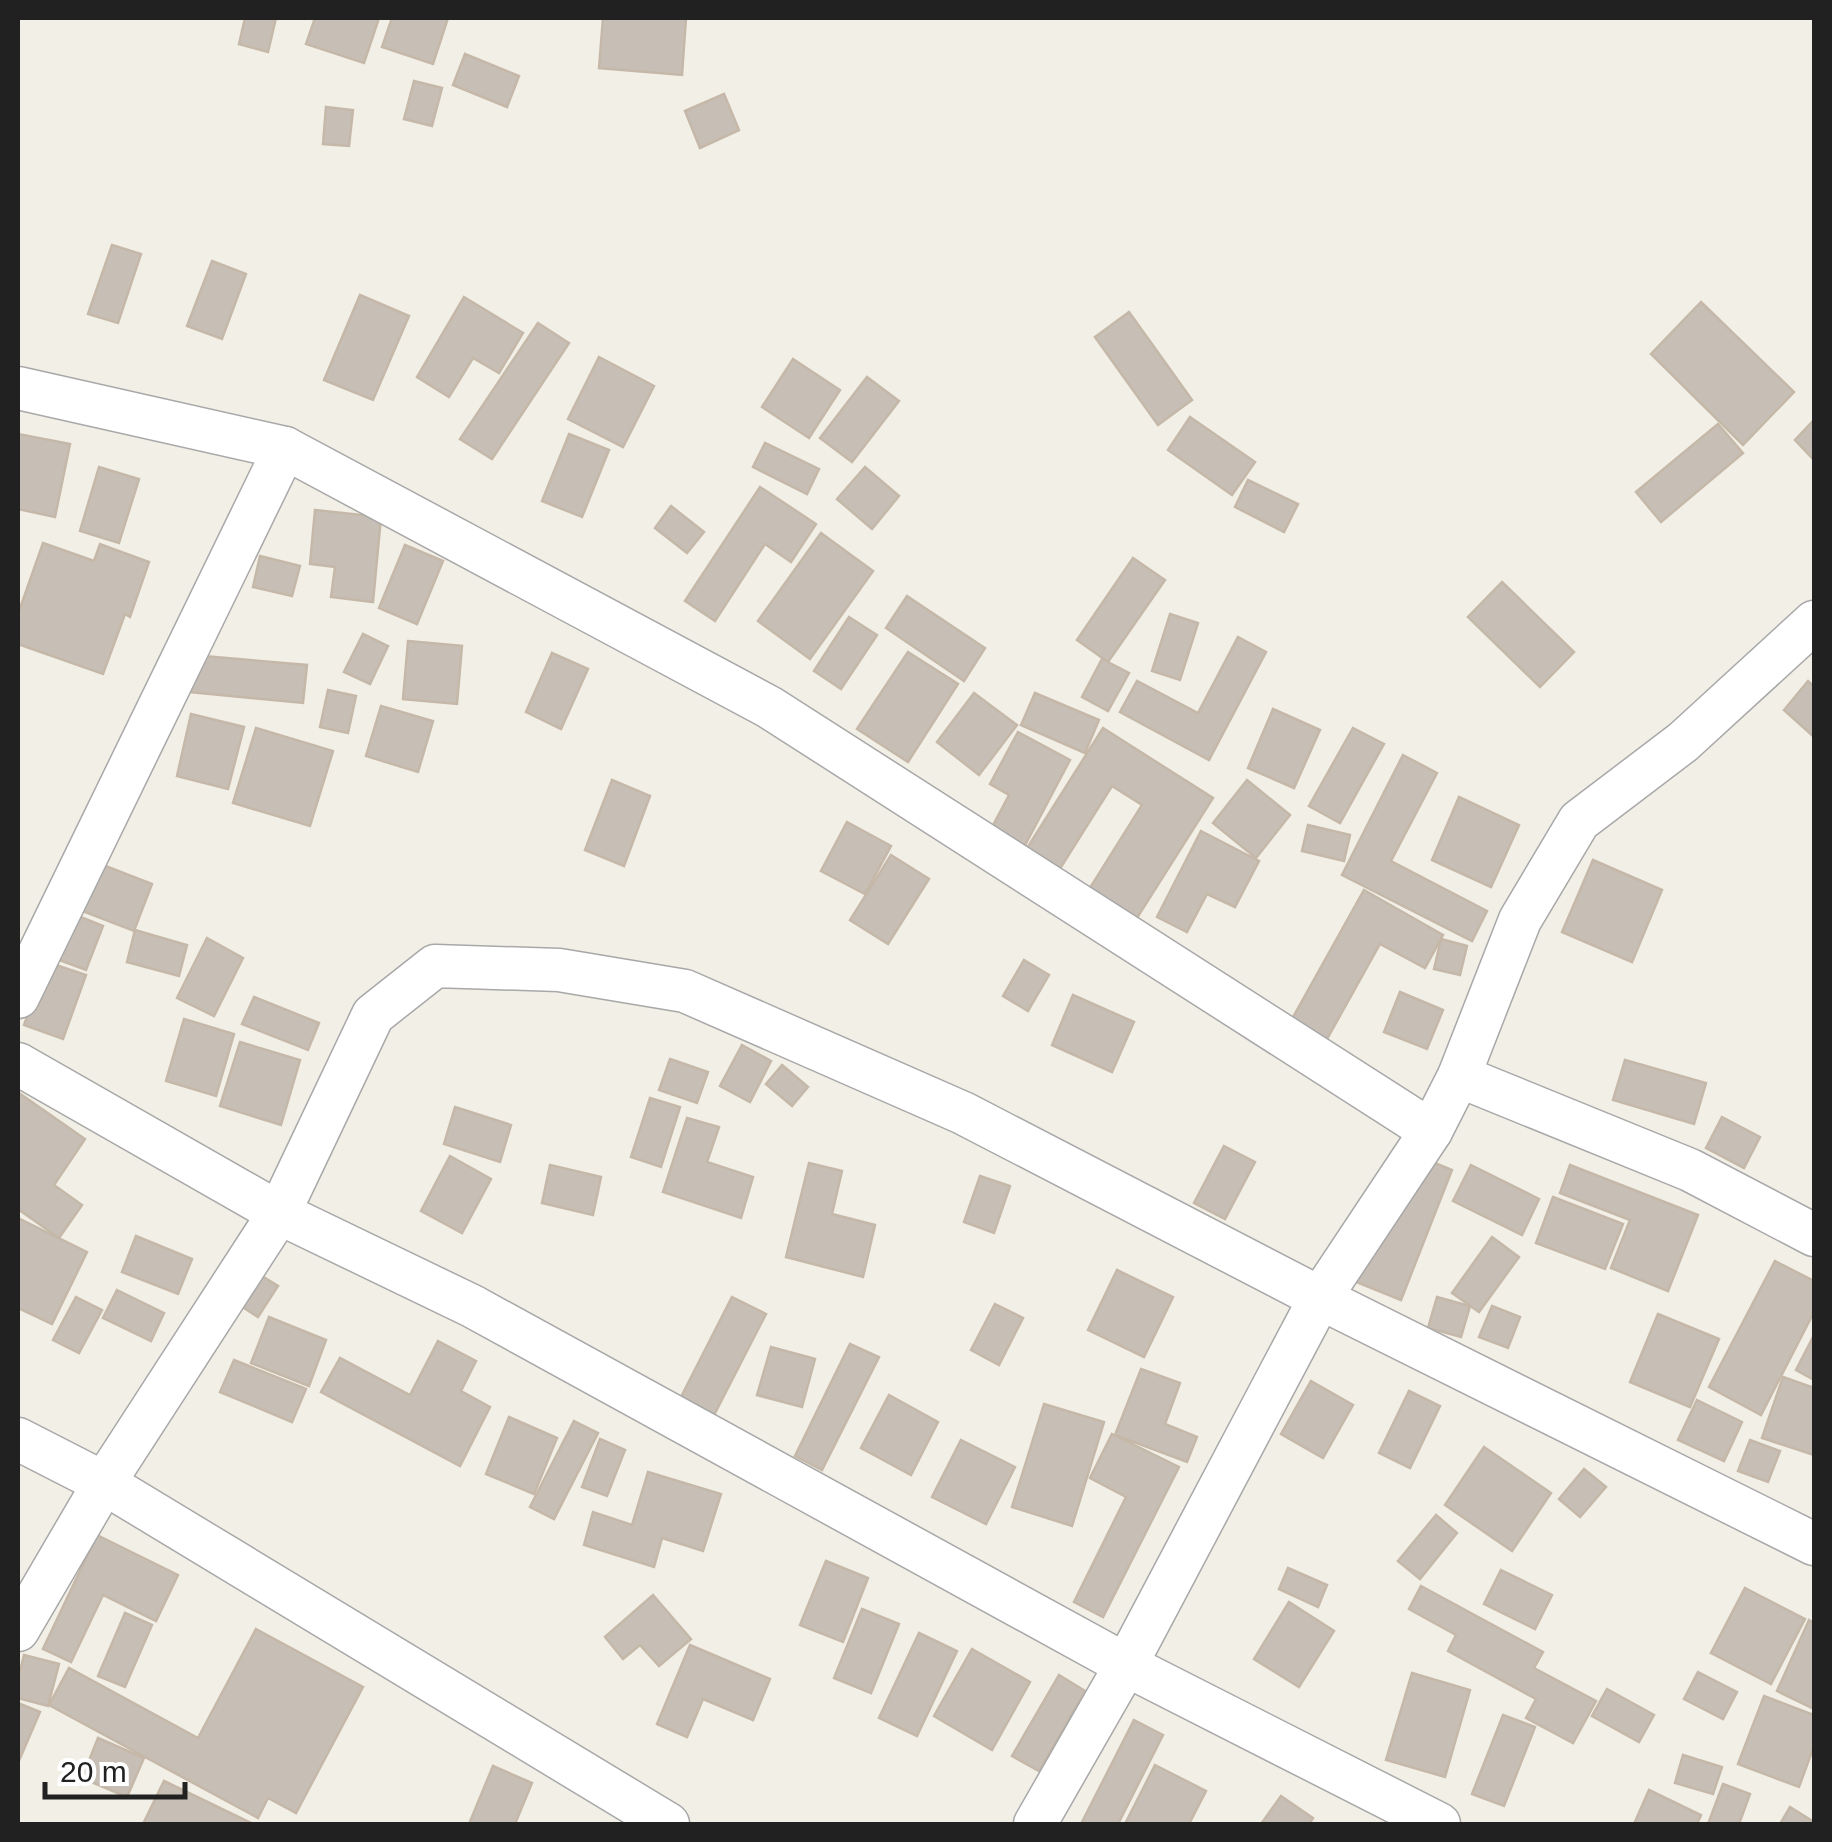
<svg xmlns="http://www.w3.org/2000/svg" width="1832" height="1842" font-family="Helvetica,sans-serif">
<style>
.building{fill:#c7bfb6;stroke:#c5b8a8;stroke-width:2.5}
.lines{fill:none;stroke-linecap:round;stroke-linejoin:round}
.street-casing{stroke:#a8a8a8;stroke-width:45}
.street{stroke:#fff;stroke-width:42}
</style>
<rect width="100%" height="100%" fill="#f2efe7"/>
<g class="building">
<path d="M245,18H276L268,52L239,44Z"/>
<path d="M315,18H379L364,63L306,44Z"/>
<path d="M392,18H448L433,64L382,47Z"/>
<path d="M603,18H686L682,75L599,68Z"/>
<path d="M465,54L519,76L507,107L453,85Z"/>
<path d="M414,81L442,88L432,126L404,119Z"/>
<path d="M724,94L739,130L700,148L685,111Z"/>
<path d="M326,107L353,110L349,146L323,144Z"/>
<path d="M112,245L141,254L118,323L88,314Z"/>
<path d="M212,261L246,274L222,339L187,326Z"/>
<path d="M360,295L409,316L373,400L324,380Z"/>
<path d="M464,297L523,333L499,373L473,358L449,397L417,377Z"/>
<path d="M1701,302L1794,392L1743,445L1651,354Z"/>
<path d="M1129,312L1192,400L1158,425L1095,337Z"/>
<path d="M538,323L569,343L492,459L460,439Z"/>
<path d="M599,357L654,386L623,447L568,419Z"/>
<path d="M793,359L840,390L809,438L762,407Z"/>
<path d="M867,377L899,401L852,462L820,438Z"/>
<path d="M1190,417L1255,462L1232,495L1168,450Z"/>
<path d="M1814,420V460L1795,440Z"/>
<path d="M1718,424L1743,453L1661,522L1636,492Z"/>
<path d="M18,434L70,444L55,517L18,509Z"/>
<path d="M569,434L609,450L582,517L542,501Z"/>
<path d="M765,443L819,469L807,494L753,467Z"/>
<path d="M99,467L139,479L119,543L80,531Z"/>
<path d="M865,467L899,496L872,529L837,499Z"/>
<path d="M1248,480L1298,504L1284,532L1235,507Z"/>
<path d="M760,487L816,524L791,562L765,544L715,621L685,601Z"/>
<path d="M671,506L704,532L687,553L655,528Z"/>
<path d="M315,510L381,517L373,602L331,597L335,567L310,564Z"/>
<path d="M821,533L873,571L810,659L758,621Z"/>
<path d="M43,543L94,561L100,544L149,562L130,617L125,614L103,674L18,644V614Z"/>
<path d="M405,545L443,561L417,624L379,608Z"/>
<path d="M260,556L300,566L292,596L253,587Z"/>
<path d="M1133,558L1165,580L1108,662L1077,640Z"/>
<path d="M1502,582L1574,652L1540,687L1468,617Z"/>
<path d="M907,596L985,648L964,681L886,628Z"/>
<path d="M1170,614L1198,623L1180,680L1152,671Z"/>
<path d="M849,617L877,635L841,689L814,671Z"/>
<path d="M363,634L388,646L370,684L344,672Z"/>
<path d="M1238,637L1266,652L1209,760L1120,712L1137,681L1198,713Z"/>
<path d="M408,641L462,646L457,704L403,699Z"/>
<path d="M908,652L958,684L908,762L857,729Z"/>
<path d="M552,653L588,669L561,729L526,712Z"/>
<path d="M192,655L307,665L303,703L188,692Z"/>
<path d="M1102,659L1129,673L1108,711L1082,697Z"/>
<path d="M1808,681L1814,687V737L1784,710Z"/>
<path d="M328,690L356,696L348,733L320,727Z"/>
<path d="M974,693L1017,725L979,775L937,742Z"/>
<path d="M1035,693L1099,720L1085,753L1021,725Z"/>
<path d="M381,706L433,721L418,772L366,756Z"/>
<path d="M1273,709L1320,730L1294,788L1248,768Z"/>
<path d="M191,714L244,727L228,789L177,776Z"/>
<path d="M256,728L333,751L310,826L233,803Z"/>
<path d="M1103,728L1213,798L1135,921L1088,891L1142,805L1112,786L1056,875L1024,853Z"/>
<path d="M1353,728L1384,744L1340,823L1309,806Z"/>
<path d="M1018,732L1070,760L1023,849L990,831L1009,795L990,784Z"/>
<path d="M1403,755L1437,773L1391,861L1487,911L1472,941L1342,875Z"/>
<path d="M612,780L650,796L624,866L585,850Z"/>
<path d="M1247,780L1290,815L1256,858L1213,823Z"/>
<path d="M1459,797L1519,825L1491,887L1432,860Z"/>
<path d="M847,822L891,846L865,894L821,871Z"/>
<path d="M1308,825L1350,835L1344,861L1302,851Z"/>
<path d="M1201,831L1259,861L1235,907L1207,894L1187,932L1157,917Z"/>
<path d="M891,855L929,879L888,944L850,920Z"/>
<path d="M90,860L152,884L134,931L72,907Z"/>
<path d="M1593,860L1662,890L1632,962L1562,932Z"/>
<path d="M1364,890L1443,935L1425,968L1380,944L1327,1039L1292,1019Z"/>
<path d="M68,912L103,926L86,970L51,957Z"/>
<path d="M135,930L187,945L179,976L127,962Z"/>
<path d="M207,938L243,958L214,1016L177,998Z"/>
<path d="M1441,939L1467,946L1460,975L1434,969Z"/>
<path d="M1024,960L1049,975L1028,1011L1003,996Z"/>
<path d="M47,962L86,975L63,1039L24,1025Z"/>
<path d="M1400,992L1443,1010L1427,1049L1384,1032Z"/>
<path d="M1073,995L1134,1022L1112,1072L1052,1045Z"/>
<path d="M254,997L319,1023L308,1050L242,1024Z"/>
<path d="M184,1019L234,1034L216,1096L166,1081Z"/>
<path d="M240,1042L300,1060L281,1125L220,1106Z"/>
<path d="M742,1045L771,1061L750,1102L720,1086Z"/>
<path d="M670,1059L708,1072L697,1103L659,1090Z"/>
<path d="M1625,1060L1706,1083L1694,1124L1613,1100Z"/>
<path d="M782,1065L808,1087L792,1106L766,1084Z"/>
<path d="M19,1093L85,1139L54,1185L82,1205L59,1238L18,1209Z"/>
<path d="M650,1098L680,1107L661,1167L631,1157Z"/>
<path d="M455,1107L511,1125L500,1162L444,1144Z"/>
<path d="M1722,1117L1760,1137L1744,1168L1706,1148Z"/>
<path d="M687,1118L719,1127L707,1162L753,1177L741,1218L663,1192Z"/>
<path d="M1224,1146L1255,1162L1225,1219L1194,1203Z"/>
<path d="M1405,1151L1452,1170L1401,1300L1354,1281Z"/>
<path d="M450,1156L491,1179L462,1233L421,1211Z"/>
<path d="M809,1163L842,1171L832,1214L875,1225L863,1277L786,1257Z"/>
<path d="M550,1165L601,1177L593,1215L542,1203Z"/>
<path d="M1471,1165L1539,1199L1522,1235L1453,1201Z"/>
<path d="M1570,1165L1698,1215L1668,1291L1611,1268L1630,1220L1560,1193Z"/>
<path d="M980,1176L1010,1186L994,1233L964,1222Z"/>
<path d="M1553,1197L1623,1224L1605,1269L1536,1243Z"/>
<path d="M18,1218L87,1252L52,1324L18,1308Z"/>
<path d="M136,1236L192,1259L178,1294L122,1272Z"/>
<path d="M1492,1237L1519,1257L1479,1312L1452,1293Z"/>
<path d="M1775,1261L1814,1281V1312L1761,1415L1709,1387Z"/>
<path d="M1117,1270L1173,1297L1144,1357L1088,1330Z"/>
<path d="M257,1273L278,1286L258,1317L238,1304Z"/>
<path d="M117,1290L164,1313L151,1341L103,1318Z"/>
<path d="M76,1297L102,1310L79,1353L53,1340Z"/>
<path d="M732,1297L766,1314L713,1417L680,1399Z"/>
<path d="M1437,1297L1470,1306L1461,1337L1428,1328Z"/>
<path d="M995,1304L1023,1318L999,1365L971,1350Z"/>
<path d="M1492,1306L1520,1317L1508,1348L1479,1337Z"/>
<path d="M1658,1314L1719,1339L1690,1407L1630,1382Z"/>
<path d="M269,1317L326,1340L309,1386L251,1363Z"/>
<path d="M1814,1335V1380L1796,1370Z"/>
<path d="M438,1341L476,1361L461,1391L490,1407L460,1466L321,1392L340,1358L410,1395Z"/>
<path d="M850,1344L879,1357L822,1470L795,1456Z"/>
<path d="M771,1347L815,1359L802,1407L757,1395Z"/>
<path d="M234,1360L306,1389L292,1422L220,1392Z"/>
<path d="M1141,1369L1180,1383L1165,1424L1197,1437L1187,1462L1115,1435Z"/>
<path d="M1783,1377L1814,1388V1455L1762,1438Z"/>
<path d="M1311,1381L1353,1405L1323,1458L1281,1434Z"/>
<path d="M1409,1391L1440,1406L1410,1468L1379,1453Z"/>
<path d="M889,1395L938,1422L911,1475L861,1448Z"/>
<path d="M1697,1400L1742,1422L1724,1461L1678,1440Z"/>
<path d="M1044,1404L1104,1422L1072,1526L1012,1507Z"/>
<path d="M509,1417L557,1438L534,1494L486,1474Z"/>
<path d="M574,1421L598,1433L554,1519L530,1507Z"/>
<path d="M1112,1434L1179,1467L1103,1617L1074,1602L1126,1497L1090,1478Z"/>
<path d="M600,1439L625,1450L607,1496L582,1487Z"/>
<path d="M961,1440L1015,1467L986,1524L932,1497Z"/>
<path d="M1750,1440L1780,1451L1768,1482L1738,1471Z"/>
<path d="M1484,1447L1551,1493L1512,1551L1445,1505Z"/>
<path d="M1584,1469L1606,1487L1580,1517L1559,1499Z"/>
<path d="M648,1472L721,1494L703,1551L662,1538L654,1567L584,1545L593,1512L632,1525Z"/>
<path d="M1436,1515L1457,1533L1420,1579L1398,1561Z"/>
<path d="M97,1535L178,1575L156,1621L103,1595L71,1662L43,1649Z"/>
<path d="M826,1561L868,1578L843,1642L800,1625Z"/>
<path d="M1288,1568L1327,1585L1318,1607L1279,1589Z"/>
<path d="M1501,1570L1552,1595L1535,1629L1484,1604Z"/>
<path d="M1421,1586L1543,1652L1534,1668L1596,1701L1573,1743L1526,1718L1536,1699L1448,1651L1456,1635L1409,1609Z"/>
<path d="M1745,1588L1805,1619L1771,1684L1711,1653Z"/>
<path d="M653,1595L691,1639L659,1666L640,1645L623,1659L605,1637Z"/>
<path d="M1289,1602L1334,1631L1299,1687L1254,1659Z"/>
<path d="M862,1609L899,1624L871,1693L834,1678Z"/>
<path d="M125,1613L152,1625L125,1687L98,1676Z"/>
<path d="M1809,1620L1814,1623V1709L1777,1691Z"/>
<path d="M256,1629L363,1687L296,1813L268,1798L258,1818L49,1705L69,1668L198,1738Z"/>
<path d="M919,1633L957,1651L917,1736L879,1718Z"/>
<path d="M690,1645L770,1679L753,1720L703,1699L687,1737L657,1724Z"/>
<path d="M972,1649L1030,1682L992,1750L934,1716Z"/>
<path d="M24,1655L59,1664L48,1706L18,1698V1679Z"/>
<path d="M1698,1672L1737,1692L1723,1719L1684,1699Z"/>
<path d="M1412,1673L1470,1690L1445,1777L1386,1760Z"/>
<path d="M1059,1675L1085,1691L1039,1771L1012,1756Z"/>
<path d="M1607,1689L1654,1715L1639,1742L1592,1716Z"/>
<path d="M1764,1696L1814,1715V1746L1799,1787L1738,1764Z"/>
<path d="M18,1703L40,1712L18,1763Z"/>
<path d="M1503,1715L1535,1727L1504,1806L1472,1794Z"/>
<path d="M1134,1720L1163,1735L1118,1824H1081Z"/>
<path d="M98,1738L144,1758L127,1797L82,1778Z"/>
<path d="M1683,1755L1722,1767L1713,1794L1675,1783Z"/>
<path d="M1155,1765L1206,1791L1189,1824H1125Z"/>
<path d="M493,1766L532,1783L515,1824H469Z"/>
<path d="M164,1781L253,1824H143Z"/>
<path d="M1723,1784L1750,1794L1739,1824H1708Z"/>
<path d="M1649,1790L1701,1815L1697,1824H1634Z"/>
<path d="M1281,1796L1313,1818L1309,1824H1261Z"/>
<path d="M1790,1807L1814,1822V1824H1780Z"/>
</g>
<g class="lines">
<defs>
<g id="street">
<path d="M18,388L285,448L769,707L1431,1131"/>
<path d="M18,997L285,448"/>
<path d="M18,1064L279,1213L472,1306L1126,1665L1439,1824"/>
<path d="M1459,1076L1690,1170L1814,1235"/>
<path d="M18,1439L104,1483L668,1824"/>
<path d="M18,1630L104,1483L279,1213L373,1015L435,966L559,970L685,991L963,1113L1320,1298L1814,1544"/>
<path d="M1035,1824L1126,1665L1320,1298L1431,1131L1459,1076L1520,920L1579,821L1683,742L1814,622"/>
</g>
</defs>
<use href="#street" class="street-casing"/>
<use href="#street" class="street"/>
</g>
<rect width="1832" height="1842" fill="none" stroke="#212121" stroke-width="40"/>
<path d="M45 1782v15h140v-15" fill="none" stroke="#212121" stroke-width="5"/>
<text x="60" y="1782" font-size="30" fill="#212121" stroke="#ffffff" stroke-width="8" paint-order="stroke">20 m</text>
</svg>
